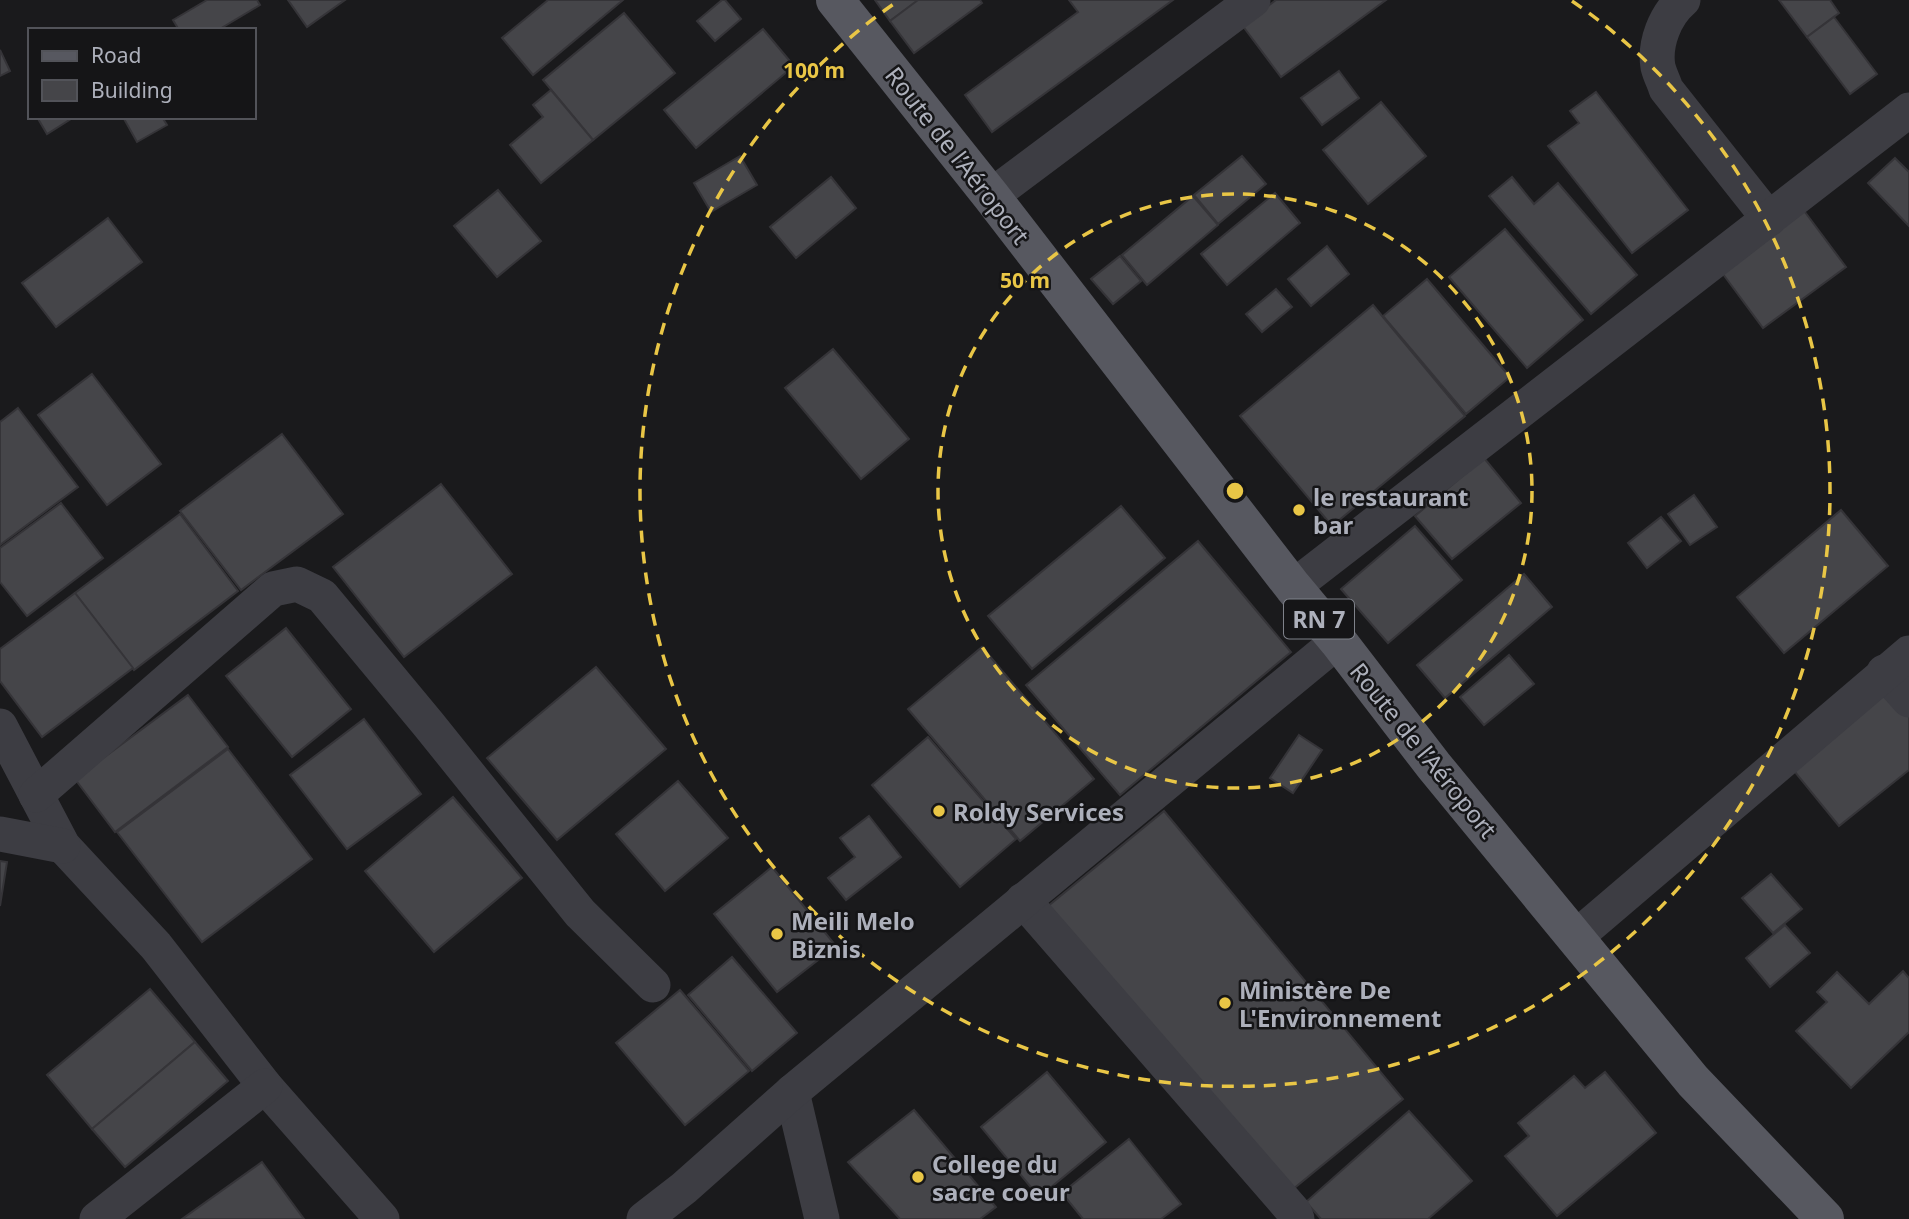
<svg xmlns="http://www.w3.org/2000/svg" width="1909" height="1219" font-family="'Noto Sans',sans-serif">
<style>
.building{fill:#454549;stroke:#353438;stroke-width:2}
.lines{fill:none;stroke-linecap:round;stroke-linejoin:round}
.street{stroke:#3d3d43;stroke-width:35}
.primary{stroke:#575860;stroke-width:38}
.ring{fill:none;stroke:#e9c646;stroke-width:3.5;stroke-dasharray:12 9}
.poi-dot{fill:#e9c646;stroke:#151517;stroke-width:2.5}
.labels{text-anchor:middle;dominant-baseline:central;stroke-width:5;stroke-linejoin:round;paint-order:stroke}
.shield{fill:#151517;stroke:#7f828a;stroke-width:2}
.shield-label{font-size:23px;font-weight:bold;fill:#adb0bb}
.street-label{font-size:24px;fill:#adb0bb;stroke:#151517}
.poi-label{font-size:24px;font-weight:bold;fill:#adb0bb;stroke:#151517;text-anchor:start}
.centre{fill:#e9c646;stroke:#151517;stroke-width:3.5}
.ring-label{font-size:21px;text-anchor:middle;font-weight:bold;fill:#e9c646;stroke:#151517;stroke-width:5;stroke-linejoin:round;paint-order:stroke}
</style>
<rect width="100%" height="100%" fill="#1a1a1c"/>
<g class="building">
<path d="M207,0H257L260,5L218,30H179L173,20Z"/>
<path d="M288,0H345L307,27Z"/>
<path d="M548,0H623L533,75L502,38Z"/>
<path d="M722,0H725L741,19L715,41L697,21Z"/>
<path d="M875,0H919L890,21Z"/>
<path d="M918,0H980L982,3L914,53L890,21Z"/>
<path d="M1069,0H1173L992,132L965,95L1078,12Z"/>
<path d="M1276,0H1386L1281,77L1242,25Z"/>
<path d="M1779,0H1830L1839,13L1807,37Z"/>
<path d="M624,13L675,73L593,140L543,80Z"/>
<path d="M1834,17L1877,74L1850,94L1807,37Z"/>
<path d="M763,29L794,66L696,148L664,110Z"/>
<path d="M0,50L10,71L0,76Z"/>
<path d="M1339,71L1359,98L1322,125L1301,98Z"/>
<path d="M551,90L593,140L541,183L510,145L543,117L533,105Z"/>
<path d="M1596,92L1688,210L1632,253L1548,146L1579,123L1570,111Z"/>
<path d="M1381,102L1426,156L1368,204L1323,150Z"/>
<path d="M37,117H74L47,134Z"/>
<path d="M123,117H162L167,125L137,142Z"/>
<path d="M740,156L757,185L711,212L694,183Z"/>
<path d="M1242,156L1266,184L1218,224L1194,195Z"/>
<path d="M1895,158L1909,172V226L1868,183Z"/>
<path d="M831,177L856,208L796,258L770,227Z"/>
<path d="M1512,177L1534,204L1558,183L1637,275L1591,314L1489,196Z"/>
<path d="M498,190L541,241L497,277L454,226Z"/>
<path d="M1275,193L1300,223L1227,285L1201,254Z"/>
<path d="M1193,196L1218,225L1147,285L1122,255Z"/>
<path d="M1799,204L1846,267L1763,328L1717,266Z"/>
<path d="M108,218L142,262L56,327L22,283Z"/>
<path d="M1505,229L1583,320L1527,368L1449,277Z"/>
<path d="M1327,246L1349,274L1311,306L1288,279Z"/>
<path d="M1120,256L1141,281L1113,304L1091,279Z"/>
<path d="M1427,279L1510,377L1466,414L1383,316Z"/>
<path d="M1276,289L1292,307L1262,332L1246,314Z"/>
<path d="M1373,305L1465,416L1332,526L1240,416Z"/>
<path d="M833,349L909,439L861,479L785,388Z"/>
<path d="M92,374L161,464L107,505L38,415Z"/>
<path d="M18,408L78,487L0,545V422Z"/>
<path d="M282,434L343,514L241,590L180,511Z"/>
<path d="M1484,458L1521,503L1452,559L1415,516Z"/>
<path d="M441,484L512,574L404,657L333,567Z"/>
<path d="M1694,495L1717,527L1690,545L1668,514Z"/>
<path d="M61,503L103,558L27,616L0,582V548Z"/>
<path d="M1121,506L1165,558L1032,669L988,616Z"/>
<path d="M1841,510L1888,566L1784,653L1737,597Z"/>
<path d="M180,514L238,591L134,670L75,593Z"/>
<path d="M1661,517L1681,541L1647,568L1628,543Z"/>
<path d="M1415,526L1462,580L1388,643L1341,589Z"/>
<path d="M1198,541L1291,652L1120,795L1026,685Z"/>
<path d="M1524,574L1552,607L1445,698L1417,665Z"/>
<path d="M75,593L133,668L42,737L0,681V649Z"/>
<path d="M286,628L351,709L292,757L226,676Z"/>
<path d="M982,647L1094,779L1020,841L908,709Z"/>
<path d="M1509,655L1534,684L1484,725L1460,697Z"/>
<path d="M596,667L666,749L557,840L487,758Z"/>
<path d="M1895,682L1909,699V770L1839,826L1790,766Z"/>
<path d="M188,695L228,747L115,832L75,779Z"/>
<path d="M364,719L421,794L347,849L290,775Z"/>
<path d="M1299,735L1322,750L1293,793L1270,778Z"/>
<path d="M928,737L1016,839L960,887L872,785Z"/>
<path d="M228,749L312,859L202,942L117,832Z"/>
<path d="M678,781L728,838L665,891L616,834Z"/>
<path d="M453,797L522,878L434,952L365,871Z"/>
<path d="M1164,811L1403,1099L1287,1194L1047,907Z"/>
<path d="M869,816L901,857L846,900L828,878L855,857L840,838Z"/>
<path d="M0,861L7,862L0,906Z"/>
<path d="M772,867L836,946L777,992L714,914Z"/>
<path d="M1771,874L1802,909L1773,933L1742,898Z"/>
<path d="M1785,925L1810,953L1770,987L1746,958Z"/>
<path d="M732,957L797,1033L752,1071L688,995Z"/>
<path d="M1903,971L1909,978V1032L1851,1088L1796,1031L1827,1002L1817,992L1837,972L1869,1004Z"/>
<path d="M150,989L195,1042L92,1129L47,1075Z"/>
<path d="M680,990L749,1071L685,1125L616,1043Z"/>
<path d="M195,1042L228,1081L125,1167L92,1129Z"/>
<path d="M1047,1072L1106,1142L1039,1197L981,1127Z"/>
<path d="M1605,1072L1656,1133L1557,1216L1505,1156L1529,1136L1518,1123L1574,1076L1585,1088Z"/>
<path d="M914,1110L996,1207L980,1219H900L848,1162Z"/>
<path d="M1409,1111L1472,1181L1428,1219H1321L1306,1202Z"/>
<path d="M1129,1139L1181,1204L1161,1219H1083L1062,1193Z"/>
<path d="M262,1162L304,1219H182Z"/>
</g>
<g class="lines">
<g class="street">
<path d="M1683,0C1665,15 1654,44 1658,67C1660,75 1664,82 1666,89L1769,219"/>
<path d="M991,196L1253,0"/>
<path d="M1293,587L1909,110"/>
<path d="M1884,672L1909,700"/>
<path d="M0,726L63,846L156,946L265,1086L382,1219"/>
<path d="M36,795L273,589L297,584L322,596L429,725L580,913L653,985"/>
<path d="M0,834L63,846"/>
<path d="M1023,900L1294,1212L1297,1219"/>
<path d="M1576,937L1909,653"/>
<path d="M792,1092L822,1219"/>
<path d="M97,1219L265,1086"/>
<path d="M644,1219L684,1188L792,1092L1338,641"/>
</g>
<path class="primary" d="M835,0L991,196L1293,587L1338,641L1434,766L1693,1081L1825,1219"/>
</g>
<g class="ring">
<circle cx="1235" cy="491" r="297"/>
<path d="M1572 1A595 595 0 1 1 898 1"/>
</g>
<g class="poi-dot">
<circle cx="1299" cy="510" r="7"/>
<circle cx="939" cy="811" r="7"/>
<circle cx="777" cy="934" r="7"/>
<circle cx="1225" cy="1003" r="7"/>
<circle cx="918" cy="1177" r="7"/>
</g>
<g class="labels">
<rect class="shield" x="1284" y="599.5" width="70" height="39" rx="5"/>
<g class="shield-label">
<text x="1319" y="619">RN 7</text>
</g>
<g class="street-label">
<text transform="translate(958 155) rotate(52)">Route de l’Aéroport</text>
<text transform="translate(1424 750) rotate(51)">Route de l’Aéroport</text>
</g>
<g class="poi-label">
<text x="1313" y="496">le restaurant<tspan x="1313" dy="28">bar</tspan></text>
<text x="953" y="811">Roldy Services</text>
<text x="791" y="920">Meili Melo<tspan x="791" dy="28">Biznis</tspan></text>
<text x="1239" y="989">Ministère De<tspan x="1239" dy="28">L'Environnement</tspan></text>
<text x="932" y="1163">College du<tspan x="932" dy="28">sacre coeur</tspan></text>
</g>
</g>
<circle cx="1235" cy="491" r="10" class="centre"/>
<g class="ring-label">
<text x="814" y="78">100 m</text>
<text x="1025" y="288">50 m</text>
</g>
<rect x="28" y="28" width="228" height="91" fill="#151517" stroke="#525359" stroke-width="2"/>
<rect x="42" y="51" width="35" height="10" fill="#575860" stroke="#525359" stroke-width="2"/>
<text x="91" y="63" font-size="21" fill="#adb0bb">Road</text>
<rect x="42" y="80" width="35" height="21" fill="#454549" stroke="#525359" stroke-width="2"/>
<text x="91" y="98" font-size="21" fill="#adb0bb">Building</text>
</svg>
